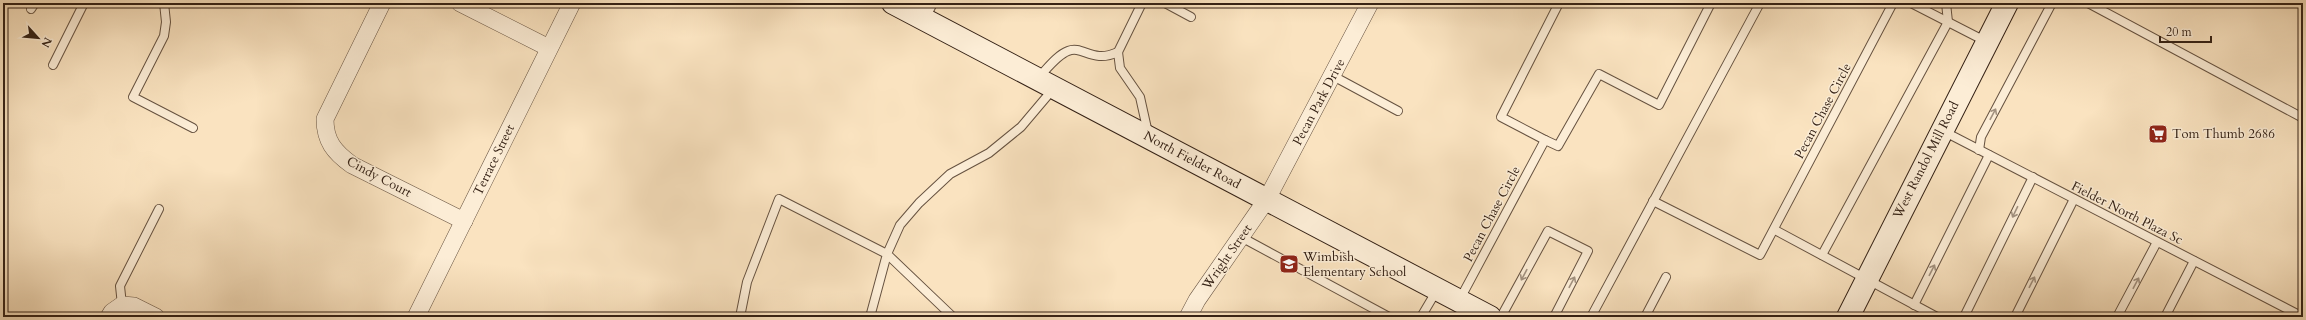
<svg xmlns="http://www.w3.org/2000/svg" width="2306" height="320" font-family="Cardo,serif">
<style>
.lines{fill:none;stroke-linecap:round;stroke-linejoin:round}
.lane-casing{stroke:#665240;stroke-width:10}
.street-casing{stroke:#665240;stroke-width:18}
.secondary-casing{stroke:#342115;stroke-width:24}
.lane{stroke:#fcedd6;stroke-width:8}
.street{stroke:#fcedd6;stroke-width:17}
.secondary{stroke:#fcedd6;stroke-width:22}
.oneway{stroke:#a2917f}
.labels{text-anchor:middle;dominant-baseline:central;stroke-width:3;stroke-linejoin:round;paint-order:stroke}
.street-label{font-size:13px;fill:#342115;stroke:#fcedd6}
.poi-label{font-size:13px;fill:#342115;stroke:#fcedd6;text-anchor:start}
</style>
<rect width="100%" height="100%" fill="#fae3c0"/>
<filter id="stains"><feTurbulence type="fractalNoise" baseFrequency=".005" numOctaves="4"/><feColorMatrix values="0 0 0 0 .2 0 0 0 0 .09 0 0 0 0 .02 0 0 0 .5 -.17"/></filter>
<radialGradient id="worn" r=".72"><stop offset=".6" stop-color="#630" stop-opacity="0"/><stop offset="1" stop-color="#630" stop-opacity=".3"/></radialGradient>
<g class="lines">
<defs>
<g id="lane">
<path d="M154,3H157"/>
<path d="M164,3L166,22L164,36L133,97L193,128"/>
<path d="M1142,3L1118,52L1120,68L1140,97L1148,133"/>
<path d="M1165,3L1191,17"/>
<path d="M1911,3L1987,42"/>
<path d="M2088,3L2303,118"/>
<path d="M31,9L35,3"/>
<path d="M925,19L933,3"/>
<path d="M53,65L84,3"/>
<path d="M1333,76L1398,111"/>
<path d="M1038,78C1046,70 1057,55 1068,51C1083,45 1092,64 1118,52"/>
<path d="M1943,131L2303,317"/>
<path d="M1545,140L1501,117L1559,3"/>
<path d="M1979,150L1981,137L2052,3"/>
<path d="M1653,201L1760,255L1893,3"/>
<path d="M1775,230L1937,317"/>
<path d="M1241,237L1389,317"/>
<path d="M1822,255L1948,22L1946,3"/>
<path d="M1460,299L1545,140L1558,146L1599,74L1659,105L1711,3"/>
<path d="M122,305L120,286L159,209"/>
<path d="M1914,305L1989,155"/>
<path d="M740,317L747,282L779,199L887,254L870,317"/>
<path d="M953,317L887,254L900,225L919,203L950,174L989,153L1021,127L1054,88"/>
<path d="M1421,317L1437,290"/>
<path d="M1501,317L1548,231L1588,251L1554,317"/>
<path d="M1591,317L1760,3"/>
<path d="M1645,317L1666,277"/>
<path d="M1964,317L2033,177"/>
<path d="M2015,317L2074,199"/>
<path d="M2117,317L2157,242"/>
<path d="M2165,317L2194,261"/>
</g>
<g id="street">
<path d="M382,3L325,119C325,141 334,152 352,165L464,221"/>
<path d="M460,3L549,48"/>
<path d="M109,317L112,312L122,305L134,306L156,317"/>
<path d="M416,317L572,3"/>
<path d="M1188,317L1197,300L1267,199L1370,3"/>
</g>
<g id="secondary">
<path d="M893,3L1490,317"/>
<path d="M1848,317L2007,3"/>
</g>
</defs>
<use href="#lane" class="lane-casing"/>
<use href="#street" class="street-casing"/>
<use href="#secondary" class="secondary-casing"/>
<use href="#lane" class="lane"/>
<use href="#street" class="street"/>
<use href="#secondary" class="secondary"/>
</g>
<defs><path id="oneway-shaft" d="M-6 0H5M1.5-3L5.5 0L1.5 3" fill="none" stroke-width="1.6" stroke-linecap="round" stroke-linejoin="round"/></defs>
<g class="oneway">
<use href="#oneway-shaft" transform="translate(1993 114) rotate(-62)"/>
<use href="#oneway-shaft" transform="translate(2015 212) rotate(116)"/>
<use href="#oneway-shaft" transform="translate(1932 270) rotate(-63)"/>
<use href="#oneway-shaft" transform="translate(1524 275) rotate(118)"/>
<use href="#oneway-shaft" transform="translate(1572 282) rotate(-62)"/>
<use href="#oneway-shaft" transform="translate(2032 282) rotate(-63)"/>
<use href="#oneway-shaft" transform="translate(2136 283) rotate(-62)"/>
</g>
<defs>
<symbol id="supermarket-square" viewBox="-11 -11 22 22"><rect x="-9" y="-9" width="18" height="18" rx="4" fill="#8f2418" stroke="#fcedd6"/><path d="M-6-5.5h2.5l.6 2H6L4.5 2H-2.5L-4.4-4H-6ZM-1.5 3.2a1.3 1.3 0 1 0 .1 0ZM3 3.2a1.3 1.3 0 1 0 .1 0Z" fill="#fff"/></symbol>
<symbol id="school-square" viewBox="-11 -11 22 22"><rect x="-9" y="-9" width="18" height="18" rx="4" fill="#8f2418" stroke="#fcedd6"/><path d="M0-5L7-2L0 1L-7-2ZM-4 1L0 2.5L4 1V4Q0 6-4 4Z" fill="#fff"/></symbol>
</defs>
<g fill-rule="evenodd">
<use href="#supermarket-square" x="2147" y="123" width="22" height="22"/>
<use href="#school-square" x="1278" y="253" width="22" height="22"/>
</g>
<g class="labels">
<g class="street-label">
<text transform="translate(1319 102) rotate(-62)">Pecan Park Drive</text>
<text transform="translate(1823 111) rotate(-62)">Pecan Chase Circle</text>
<text transform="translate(494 160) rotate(-64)">Terrace Street</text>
<text transform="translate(1192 160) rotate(28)">North Fielder Road</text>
<text transform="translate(1926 160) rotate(-63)">West Randol Mill Road</text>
<text transform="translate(379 177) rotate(28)">Cindy Court</text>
<text transform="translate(2127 213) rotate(27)">Fielder North Plaza Sc</text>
<text transform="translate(1492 214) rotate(-62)">Pecan Chase Circle</text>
<text transform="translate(1227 257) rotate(-55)">Wright Street</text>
</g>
<g class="poi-label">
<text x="2172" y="134">Tom Thumb 2686</text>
<text x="1303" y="257">Wimbish<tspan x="1303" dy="15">Elementary School</tspan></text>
</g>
</g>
<rect width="2306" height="320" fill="none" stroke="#fae3c0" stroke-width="16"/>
<rect x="4" y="4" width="2298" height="312" fill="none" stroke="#342115" stroke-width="2"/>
<rect x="8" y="8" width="2290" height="304" fill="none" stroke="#342115"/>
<g transform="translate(38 38) rotate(117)" stroke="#fcedd6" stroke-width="3" paint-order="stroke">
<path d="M0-3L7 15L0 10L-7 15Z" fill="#342115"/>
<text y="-6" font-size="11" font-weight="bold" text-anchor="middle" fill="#342115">N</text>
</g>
<path d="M2160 36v6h51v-6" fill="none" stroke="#342115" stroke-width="2"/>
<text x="2166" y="36" font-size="12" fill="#342115" stroke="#fcedd6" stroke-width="3" paint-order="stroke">20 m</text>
<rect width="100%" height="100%" filter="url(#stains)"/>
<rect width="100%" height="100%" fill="url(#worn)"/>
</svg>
